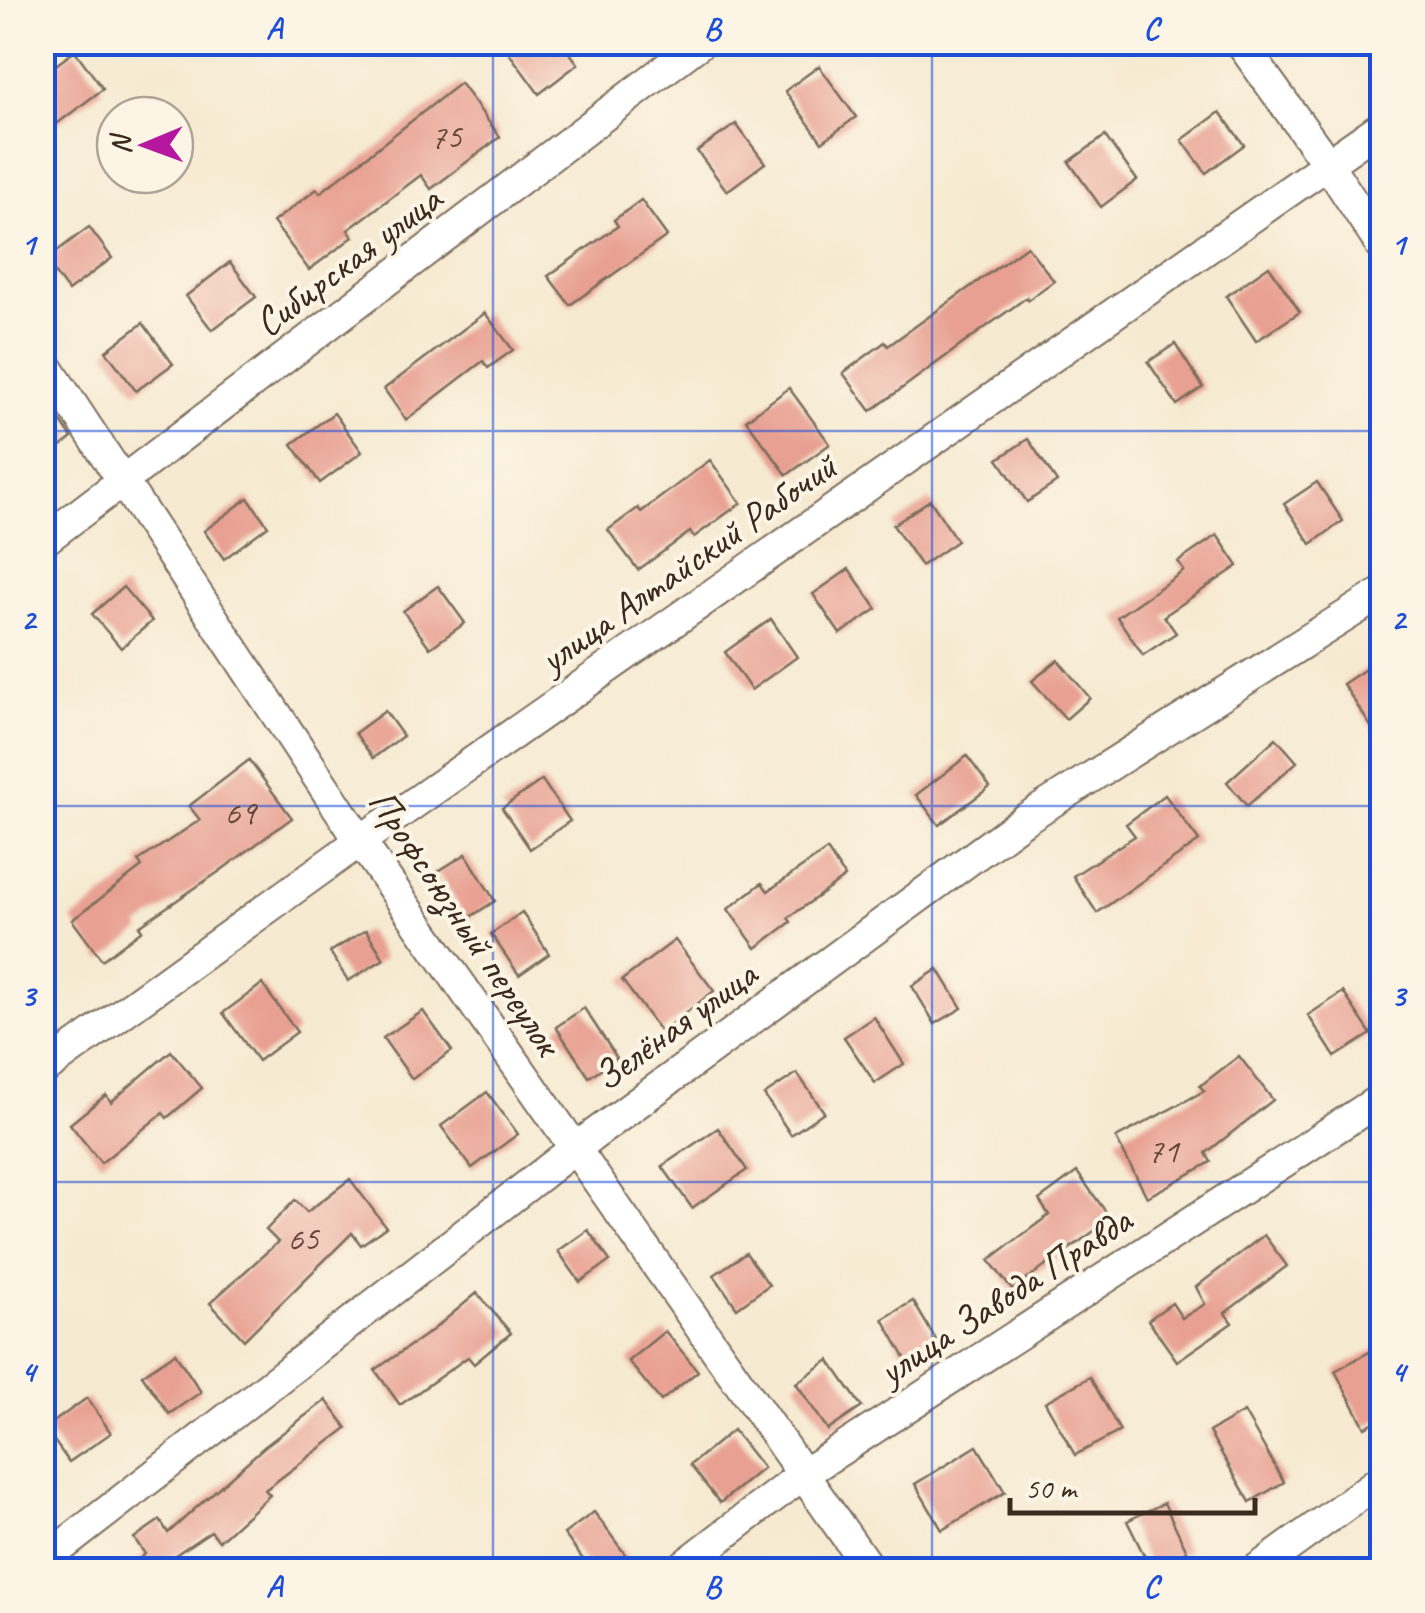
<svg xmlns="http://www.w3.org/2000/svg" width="1425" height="1613" font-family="Caveat,sans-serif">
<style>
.building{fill:#e8a092}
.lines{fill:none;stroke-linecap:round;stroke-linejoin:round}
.minor-casing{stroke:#7c6d5d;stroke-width:34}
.minor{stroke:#fff;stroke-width:30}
.grid{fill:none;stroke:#1d4ed8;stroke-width:2.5;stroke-opacity:0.55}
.labels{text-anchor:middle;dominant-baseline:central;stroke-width:8;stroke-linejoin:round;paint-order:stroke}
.number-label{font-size:35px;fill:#66483b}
.street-label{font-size:40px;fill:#3b2a1e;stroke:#fcf5e5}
.neatline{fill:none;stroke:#1d4ed8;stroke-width:4}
.grid-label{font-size:32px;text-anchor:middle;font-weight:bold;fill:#1d4ed8}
</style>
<rect width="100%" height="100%" fill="#fcf5e5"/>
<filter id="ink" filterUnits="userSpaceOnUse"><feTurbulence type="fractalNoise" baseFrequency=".01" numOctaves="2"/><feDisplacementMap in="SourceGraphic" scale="20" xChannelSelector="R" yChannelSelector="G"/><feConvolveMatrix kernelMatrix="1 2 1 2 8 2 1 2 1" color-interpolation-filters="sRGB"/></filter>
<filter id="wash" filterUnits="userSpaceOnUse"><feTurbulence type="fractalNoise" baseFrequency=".0048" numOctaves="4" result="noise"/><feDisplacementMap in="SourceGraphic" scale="40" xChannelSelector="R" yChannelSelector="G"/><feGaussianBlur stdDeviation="2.25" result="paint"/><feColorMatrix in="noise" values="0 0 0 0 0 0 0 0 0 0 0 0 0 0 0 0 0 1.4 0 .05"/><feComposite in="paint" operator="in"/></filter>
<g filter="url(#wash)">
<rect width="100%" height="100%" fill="#f6ead2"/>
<g id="blocks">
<g class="building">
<path d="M501,42H562L578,64L539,94Z"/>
<path d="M75,51L103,89L42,135V75Z"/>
<path d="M819,66L856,117L822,142L785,91Z"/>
<path d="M460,83L500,137L431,189L421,175L348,230L353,237L309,270L273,222L317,189L320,193Z"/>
<path d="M1220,112L1244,145L1206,173L1182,140Z"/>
<path d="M736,124L765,163L727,191L697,151Z"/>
<path d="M1105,136L1137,180L1101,207L1069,162Z"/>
<path d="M641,200L667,236L570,305L548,276L618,226L614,220Z"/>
<path d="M89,227L112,258L68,291L45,260Z"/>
<path d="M1027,246L1054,281L1028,300L1027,297L871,411L843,373L885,342L888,346Z"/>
<path d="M230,262L256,297L212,330L186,296Z"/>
<path d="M1269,266L1300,312L1256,341L1226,296Z"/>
<path d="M485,313L513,350L488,368L483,361L406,420L384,389Z"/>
<path d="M143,323L173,364L136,391L106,351Z"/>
<path d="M1175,344L1203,387L1177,405L1148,362Z"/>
<path d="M789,388L830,444L787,475L746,420Z"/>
<path d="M42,394L72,438L42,461Z"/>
<path d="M334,413L362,452L320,483L292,444Z"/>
<path d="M1028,439L1057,482L1027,502L998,459Z"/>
<path d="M710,460L741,503L694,537L690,532L638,570L608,530L638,508L641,512Z"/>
<path d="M1317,482L1343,521L1311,544L1284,504Z"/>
<path d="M248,498L268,526L224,559L204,531Z"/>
<path d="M930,500L957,541L921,566L893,525Z"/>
<path d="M1217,535L1238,566L1164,616L1176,633L1143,655L1117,617L1184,571L1178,562Z"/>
<path d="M849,569L877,609L840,634L813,594Z"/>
<path d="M438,586L465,623L430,648L403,611Z"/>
<path d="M123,587L152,621L121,648L92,614Z"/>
<path d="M771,619L797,657L751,690L725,652Z"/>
<path d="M1382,658V743L1343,684Z"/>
<path d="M1058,660L1090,698L1066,719L1032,681Z"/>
<path d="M385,711L403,736L373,758L355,733Z"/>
<path d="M1276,738L1297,762L1247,806L1227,782Z"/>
<path d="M967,756L990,787L939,825L916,795Z"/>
<path d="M249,760L292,818L220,871L139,926L142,930L102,960L72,920L142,867L138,861L200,820L189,806Z"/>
<path d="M542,780L570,821L530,849L502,808Z"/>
<path d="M1165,795L1199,841L1097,913L1073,876L1135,836L1126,824Z"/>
<path d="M827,850L845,877L788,918L791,922L756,948L728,909L762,883L768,891Z"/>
<path d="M466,854L495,901L467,919L437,872Z"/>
<path d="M522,912L549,954L519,975L491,934Z"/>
<path d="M366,930L384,959L348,981L330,952Z"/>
<path d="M675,940L714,991L661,1032L622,980Z"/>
<path d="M938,969L962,1008L935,1024L912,986Z"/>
<path d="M262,984L297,1032L258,1061L223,1013Z"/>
<path d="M1343,992L1371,1034L1335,1057L1308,1015Z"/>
<path d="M584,1008L617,1058L589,1077L556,1027Z"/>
<path d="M423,1011L452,1051L412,1079L383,1038Z"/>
<path d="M874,1017L904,1064L875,1083L844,1037Z"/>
<path d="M171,1051L202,1088L167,1118L163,1113L101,1163L70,1124L106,1095L111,1102Z"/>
<path d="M1239,1056L1273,1100L1206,1153L1211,1162L1147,1197L1116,1138L1204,1091L1200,1086Z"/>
<path d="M797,1073L824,1112L791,1135L764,1095Z"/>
<path d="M487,1092L518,1134L472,1168L441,1126Z"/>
<path d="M718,1128L747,1170L692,1208L662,1166Z"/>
<path d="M1077,1172L1111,1219L1012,1290L989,1260L1049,1215L1039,1200Z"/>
<path d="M350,1179L386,1227L361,1245L352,1233L244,1340L210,1303L278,1242L266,1230L295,1200L307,1212Z"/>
<path d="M588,1230L610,1261L580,1282L558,1251Z"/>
<path d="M1264,1235L1287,1266L1225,1313L1232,1323L1177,1361L1148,1320L1172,1303L1182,1318L1205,1304L1196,1287Z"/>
<path d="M746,1253L769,1285L737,1308L714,1275Z"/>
<path d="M477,1293L511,1333L474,1364L468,1357L400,1405L375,1370L434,1329Z"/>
<path d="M913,1301L939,1345L908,1363L883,1319Z"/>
<path d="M665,1331L698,1371L661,1401L628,1361Z"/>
<path d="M1382,1345V1418L1365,1427L1335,1371Z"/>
<path d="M175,1353L201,1392L169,1414L142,1375Z"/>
<path d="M829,1360L862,1407L828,1430L796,1383Z"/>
<path d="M1090,1377L1120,1431L1075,1455L1045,1402Z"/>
<path d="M87,1398L111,1433L69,1462L45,1428Z"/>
<path d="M326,1400L347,1428L265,1490L270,1495L219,1541L211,1531L153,1570H141L135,1563L145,1554L134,1538L160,1520L168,1533L264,1447Z"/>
<path d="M1244,1412L1284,1482L1250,1502L1209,1432Z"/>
<path d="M733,1430L763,1468L720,1503L690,1465Z"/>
<path d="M977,1446L1005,1492L942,1530L915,1484Z"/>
<path d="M1164,1503L1187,1551L1151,1569L1127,1521Z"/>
<path d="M594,1512L630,1561L617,1570H591L564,1534Z"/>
</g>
</g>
</g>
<g filter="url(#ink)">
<use href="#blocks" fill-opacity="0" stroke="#7c6d5d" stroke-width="2.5"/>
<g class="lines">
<defs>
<g id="minor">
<path d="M1240,42L1327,163L1382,247"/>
<path d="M42,359L360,841L870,1570"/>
<path d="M42,542L701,42"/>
<path d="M42,1071L360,841L1382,126"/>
<path d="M42,1562L573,1150L1025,819L1382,593"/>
<path d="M678,1570L802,1475L1382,1098"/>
<path d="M1256,1570L1382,1479"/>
</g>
</defs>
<use href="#minor" class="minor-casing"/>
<use href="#minor" class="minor"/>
</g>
</g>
<path class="grid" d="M493,42V1570M932,42V1570M42,431H1382M42,806H1382M42,1182H1382"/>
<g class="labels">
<g class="number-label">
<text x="446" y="136">75</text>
<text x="240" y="812">69</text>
<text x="1163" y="1150">71</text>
<text x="303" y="1238">65</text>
</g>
<g class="street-label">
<text transform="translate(348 261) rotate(-37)">Сибирская улица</text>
<text transform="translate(688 563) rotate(-35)">улица Алтайский Рабочий</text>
<text transform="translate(465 922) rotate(56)">Профсоюзный переулок</text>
<text transform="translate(675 1026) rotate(-36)">Зелёная улица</text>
<text transform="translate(1005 1296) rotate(-33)">улица Завода Правда</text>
</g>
</g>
<rect width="1425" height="1613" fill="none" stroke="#fcf5e5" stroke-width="110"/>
<g transform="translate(145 145) rotate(269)"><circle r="48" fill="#fcf5e5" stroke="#afa495" stroke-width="2.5"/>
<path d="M0-8L18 38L0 25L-18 38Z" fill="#b5179e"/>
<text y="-15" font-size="28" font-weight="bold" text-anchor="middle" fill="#3b2a1e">N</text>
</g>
<path d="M1010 1498v15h245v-15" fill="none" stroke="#3b2a1e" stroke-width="5"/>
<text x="1025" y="1498" font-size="30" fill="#3b2a1e" stroke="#fcf5e5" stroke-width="8" paint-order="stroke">50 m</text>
<rect x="55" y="55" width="1315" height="1503" class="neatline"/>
<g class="grid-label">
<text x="274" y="39">A</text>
<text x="712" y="39">B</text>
<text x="1151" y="39">C</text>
<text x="28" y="254">1</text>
<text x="1398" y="254">1</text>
<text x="28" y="630">2</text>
<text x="1398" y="630">2</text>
<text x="28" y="1006">3</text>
<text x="1398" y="1006">3</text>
<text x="28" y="1382">4</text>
<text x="1398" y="1382">4</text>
<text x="274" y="1597">A</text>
<text x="712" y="1597">B</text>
<text x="1151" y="1597">C</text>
</g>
</svg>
